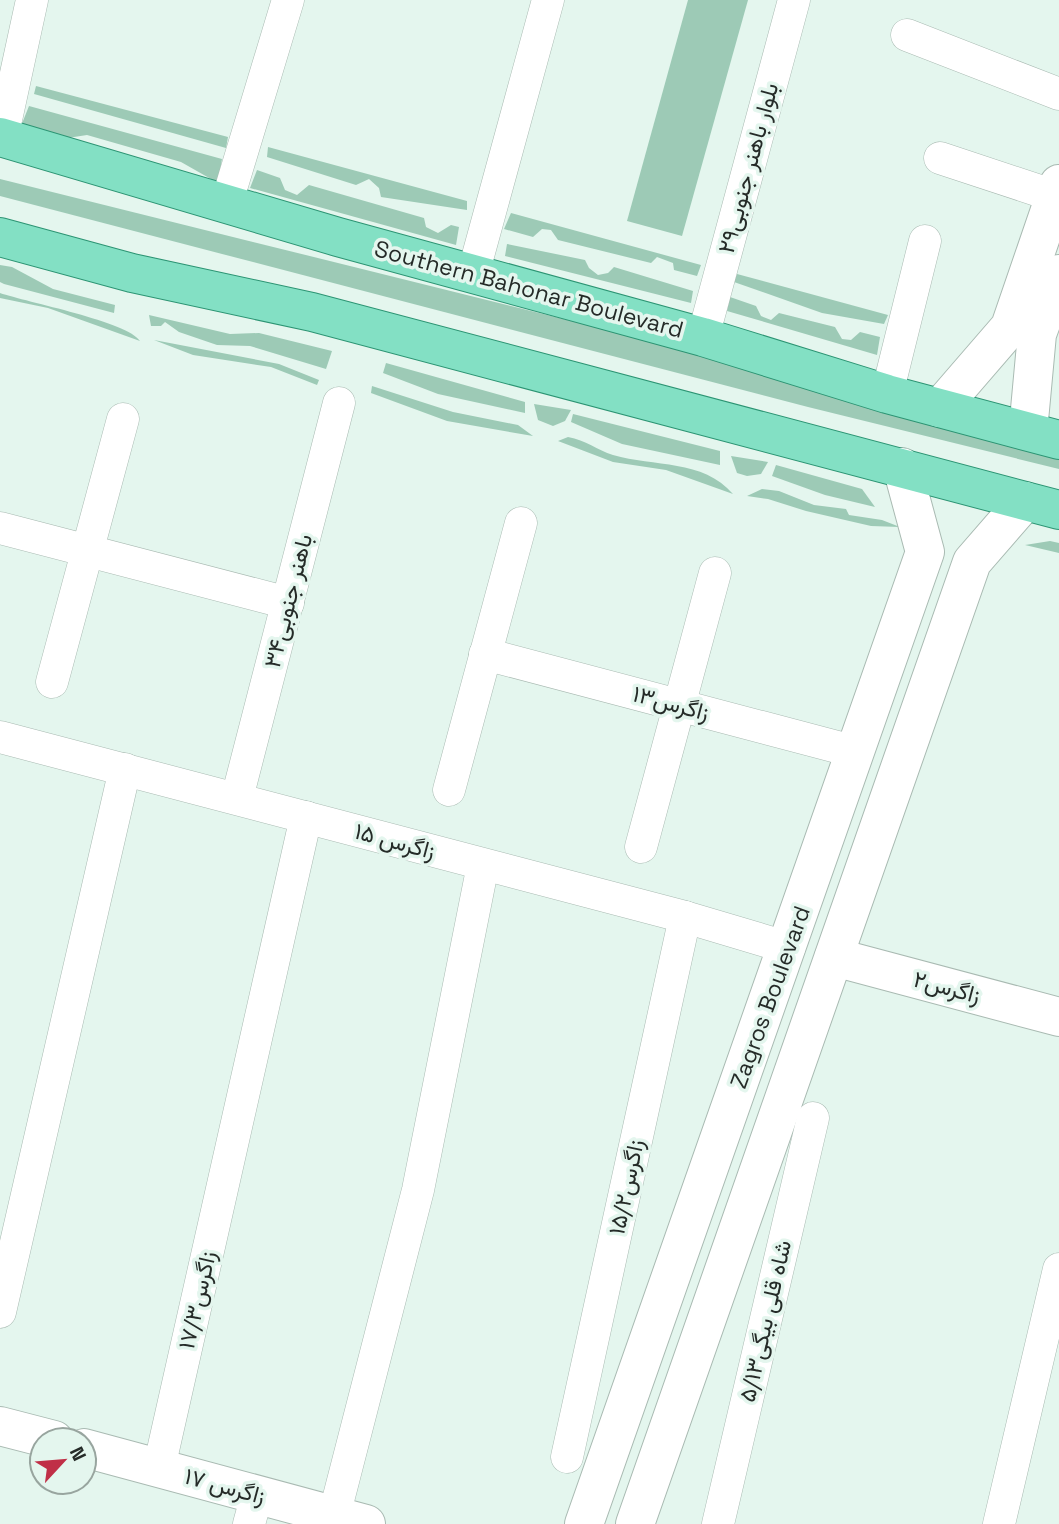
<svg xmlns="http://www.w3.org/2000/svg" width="1059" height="1524" font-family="'Space Grotesk',Vazirmatn,sans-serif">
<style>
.green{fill:#9dcab6}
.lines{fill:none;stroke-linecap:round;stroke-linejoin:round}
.minor-casing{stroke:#a9bab2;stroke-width:33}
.tertiary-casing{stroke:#a9bab2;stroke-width:40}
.secondary-casing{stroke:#a9bab2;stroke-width:40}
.primary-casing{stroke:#2c9473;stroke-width:40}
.minor{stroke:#fff;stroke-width:32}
.tertiary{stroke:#fff;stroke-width:38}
.secondary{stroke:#fff;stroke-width:38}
.primary{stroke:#83e0c4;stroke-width:38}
.labels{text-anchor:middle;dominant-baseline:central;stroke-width:7;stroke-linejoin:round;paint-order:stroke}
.street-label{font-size:23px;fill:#252b28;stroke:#e4f6ee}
</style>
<rect width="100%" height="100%" fill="#e4f6ee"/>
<g class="green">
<path d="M688,0H748L682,236L627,221Z"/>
<path d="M36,86L228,137L226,148L34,94Z"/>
<path d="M29,106L222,159L218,183L181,162L87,135L61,139L19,131Z"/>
<path d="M268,147L467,201V210L381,197L379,188L369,179L356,185L267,157Z"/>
<path d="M257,170L280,178L285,190L297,195L309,185L424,218L426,227L438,233L451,225L459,227L456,245L250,188Z"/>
<path d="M0,179L704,354L1059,447V469L808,407L0,196Z"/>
<path d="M511,213L701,265L697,276L674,270L673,263L657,257L651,263L558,240L551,230L542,229L533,237L504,229Z"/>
<path d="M507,244L585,260L589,268L598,275L608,273L614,267L693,291L691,303L505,256Z"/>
<path d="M0,265L12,267L53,289L115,305L114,313L4,284L0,282Z"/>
<path d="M737,274L888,315L884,324L822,313L734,282Z"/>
<path d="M0,293C26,302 129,322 140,341L48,308L0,298Z"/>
<path d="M730,297L756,306L761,316L771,320L779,313L835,327L842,339L851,340L860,332L880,337L877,355L727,311Z"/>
<path d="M149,315L230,334L259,333L332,351L326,369L250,346L217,345L179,332L165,322L161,326H151Z"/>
<path d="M154,340L279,364L319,380L317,385L271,367L193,355Z"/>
<path d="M386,363L525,402V413L438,394L383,373Z"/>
<path d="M372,386L453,412L518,425L533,436L447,421L371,393Z"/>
<path d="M534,404L571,410L565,421L553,426L538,420Z"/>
<path d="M573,414L720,451V465L622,444L571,422Z"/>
<path d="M568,437C586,440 597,450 613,455C654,467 703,459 733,494L666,470L613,462L558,441Z"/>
<path d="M731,456L768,462L761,474L747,476L737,473Z"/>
<path d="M776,465L862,489L875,507L825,495L772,476Z"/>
<path d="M762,489L779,491L814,505L846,509L849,515L882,520L900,527L871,526L806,511L768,499L747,496Z"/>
<path d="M1050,541L1059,543V553L1025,545Z"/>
</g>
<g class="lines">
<defs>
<g id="minor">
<path d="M907,35L1059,94"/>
<path d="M2,138L32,0"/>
<path d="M940,158L1055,196"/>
<path d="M226,205L288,0"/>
<path d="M473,274L548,0"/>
<path d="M703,337L794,0"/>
<path d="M887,394L925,241"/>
<path d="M0,528L288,603"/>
<path d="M485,654L856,752"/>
<path d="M52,682L123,419"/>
<path d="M0,737L685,917L789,948"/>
<path d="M449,790L521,523"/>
<path d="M237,798L339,403"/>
<path d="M641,847L715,573"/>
<path d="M0,1312L125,769"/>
<path d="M567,1457L685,917"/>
<path d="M159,1468L306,817"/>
<path d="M334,1516L418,1190L483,865"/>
<path d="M249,1524L257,1495"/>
<path d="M718,1524L813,1118"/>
<path d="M999,1524L1059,1269"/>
</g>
<g id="tertiary">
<path d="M940,408L1010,327L1059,184"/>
<path d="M1028,431L1037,334L1059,274"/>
<path d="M834,957L1059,1017"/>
<path d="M0,1426L54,1440"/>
<path d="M84,1448L366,1524"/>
</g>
<g id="secondary">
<path d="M584,1524L925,552L902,467"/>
<path d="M635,1524L972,562L1025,501"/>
</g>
<g id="primary">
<path d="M0,137L338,237L703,337L887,394L1059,440"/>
<path d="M0,237L132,273L312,312L1059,510"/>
</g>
</defs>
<use href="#minor" class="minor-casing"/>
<use href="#tertiary" class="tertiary-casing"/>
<use href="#secondary" class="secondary-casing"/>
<use href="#primary" class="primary-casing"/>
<use href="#minor" class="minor"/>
<use href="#tertiary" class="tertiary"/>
<use href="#secondary" class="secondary"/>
<use href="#primary" class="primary"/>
</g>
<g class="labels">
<g class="street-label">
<text transform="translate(748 168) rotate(-75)">بلوار باهنر جنوبی۲۹</text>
<text transform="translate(529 289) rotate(15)">Southern Bahonar Boulevard</text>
<text transform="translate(288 601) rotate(-76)">باهنر جنوبی۳۴</text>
<text transform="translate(671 703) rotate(15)">زاگرس۱۳</text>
<text transform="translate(395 841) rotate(15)">زاگرس ۱۵</text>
<text transform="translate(947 987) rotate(15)">زاگرس۲</text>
<text transform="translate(770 997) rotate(-70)">Zagros Boulevard</text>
<text transform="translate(626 1187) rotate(-78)">زاگرس۱۵/۲</text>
<text transform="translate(197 1300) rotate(-77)">زاگرس۱۷/۳</text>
<text transform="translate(765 1321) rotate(-77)">شاه قلی بیگی۵/۱۳</text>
<text transform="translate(225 1486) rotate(15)">زاگرس ۱۷</text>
</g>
</g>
<g transform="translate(63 1461) rotate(64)"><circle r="33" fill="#e4f6ee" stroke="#98a59f" stroke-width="2"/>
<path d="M0-5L12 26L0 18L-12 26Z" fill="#c02f47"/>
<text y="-10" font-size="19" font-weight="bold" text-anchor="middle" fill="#252b28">N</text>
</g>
</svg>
